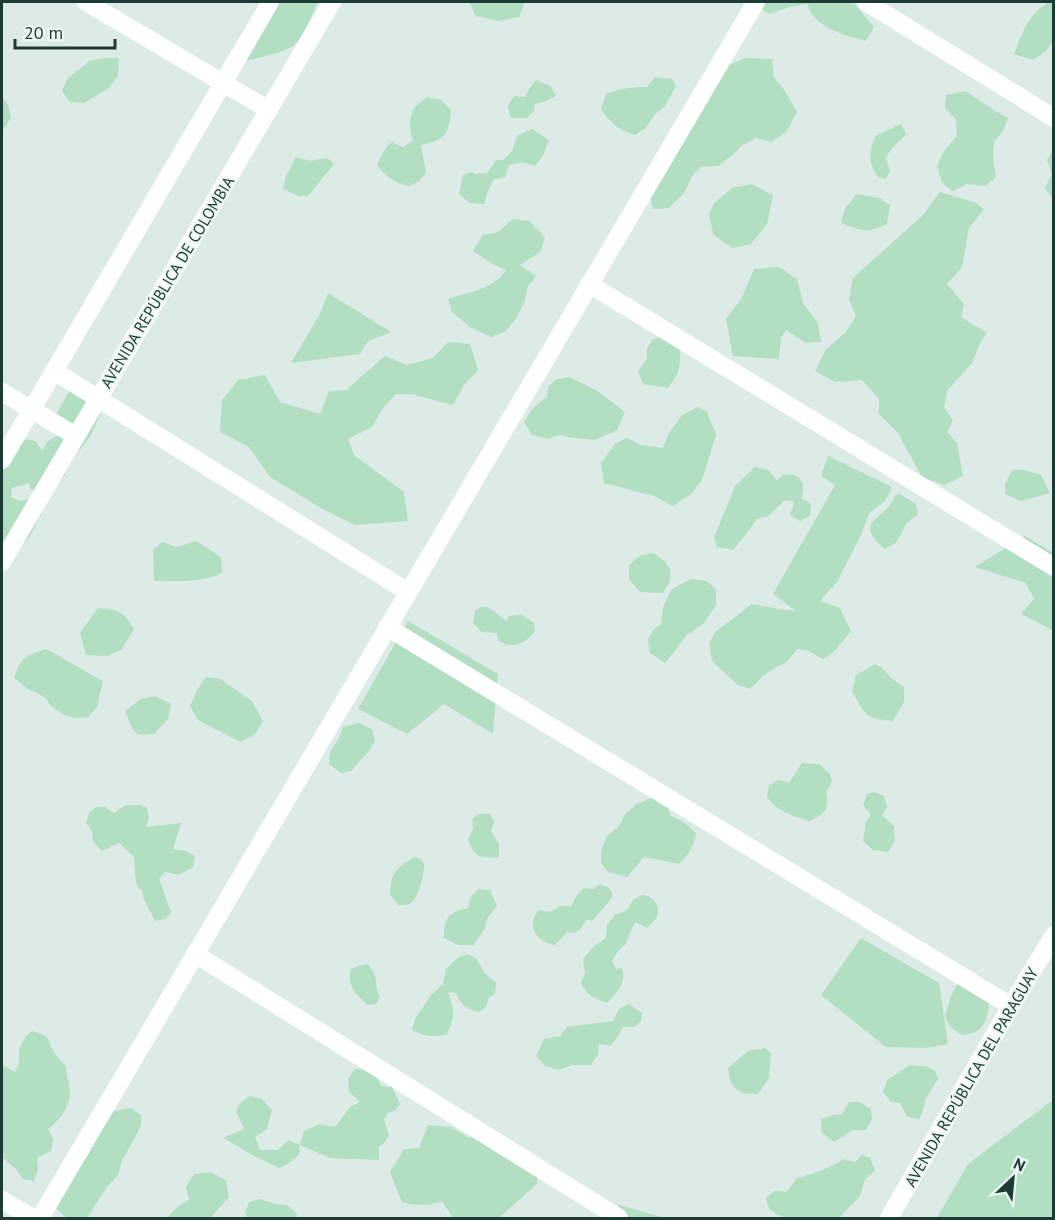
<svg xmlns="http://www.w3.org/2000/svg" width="1055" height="1220" font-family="'PT Sans',sans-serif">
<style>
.green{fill:#b2dfc1}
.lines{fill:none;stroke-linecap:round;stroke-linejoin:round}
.minor{stroke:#fff;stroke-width:18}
.labels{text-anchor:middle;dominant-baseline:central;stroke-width:4.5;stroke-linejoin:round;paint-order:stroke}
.street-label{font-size:16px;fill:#1c3b35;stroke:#edf7f3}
</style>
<rect width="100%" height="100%" fill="#dcebe5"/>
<g class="green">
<path d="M259,2H318C311,15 306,33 295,44C286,53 257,58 244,61L232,49Z"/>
<path d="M469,2H525L519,17L497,21L476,16Z"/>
<path d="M751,2H853L874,27L866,41C849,37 827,31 814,17C811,13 809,8 807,4L790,7L769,14Z"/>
<path d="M1049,2L1053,5V41L1046,51L1033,60L1014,54C1023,32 1027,15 1049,2Z"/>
<path d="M104,58H119L118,76L109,88L84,103L70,102L62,91L68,78L90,61Z"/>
<path d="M745,58L772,59L774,78L783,88L797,112L786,132L771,142L756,138L741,146L734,154L718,166L701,167L693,175L684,193L669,208L653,209L650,196L711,67L734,63Z"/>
<path d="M655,77L672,79L676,86L665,106L654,115L646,128L635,135C618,130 612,124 601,109L606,94C620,88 632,87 647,87Z"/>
<path d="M536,80L550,86L556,96L543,102L535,104L534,111L527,118H511L508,106L514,96L525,97L529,89Z"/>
<path d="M966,91L990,108L1008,118L1003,131L994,142L993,159L996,177L985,186L967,184L953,191L942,183L937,166L944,151L957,136L956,120L945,108L946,95Z"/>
<path d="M428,97L441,100L451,110C449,134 446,140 421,145L426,173L419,181L409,186C394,182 386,177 377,165L382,154L391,142L403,147L413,141C407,122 409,107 428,97Z"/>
<path d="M2,98L8,104L11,118L2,131Z"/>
<path d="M901,124L906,134C899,142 891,148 886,158L890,171L886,179L878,177C868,161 869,154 875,136Z"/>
<path d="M532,129L549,140L543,156L535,166L521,162L509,165L505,177L493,180L488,191L484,204L470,203L459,194L463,175L472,172L476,174L487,173L496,160H503L512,151L517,136Z"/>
<path d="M1053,150V199L1045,188L1052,174L1047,160Z"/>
<path d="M296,157L310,161L327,158L334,164L308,196H299L283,189L286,176Z"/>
<path d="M751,184L773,195L767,224L751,244L732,248L713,234L709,214L714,203L732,188Z"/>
<path d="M940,192L976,203L984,209L969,228L962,267L947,284L964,304L961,317L973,325L987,332L979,345L972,363L947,391L944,408L953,420L947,432L957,443L963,476L944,485L922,477L898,433L879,414V399L862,380L835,382L815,371L826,349L845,333L856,316L849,299L853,278L923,215Z"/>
<path d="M857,194L879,198L890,205L887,224C866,234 863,231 841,223L845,208Z"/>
<path d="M513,219L529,221L545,237L541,251L520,265L536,276L528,286L524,303L515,320L506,331L491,337L470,327L452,312L448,299C469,292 494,289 506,270L491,263L473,251L483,235L498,232Z"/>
<path d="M779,267L797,279L803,303L818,323L821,342L806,343L786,330L781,338L779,359L733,356L726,319L741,299L754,269Z"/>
<path d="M328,293L391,332L368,341L360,354L291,363L320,314Z"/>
<path d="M660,337L680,349C680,369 680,372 668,388L643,384L638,371L647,359V349L652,340Z"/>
<path d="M448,342L470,344L478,370L464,385L453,405L411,394H396L383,408L372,427L348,439L354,455L404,492L408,521L355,525L321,508L270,477L249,447L220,432L222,400L238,380L265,375L280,402L320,414L329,391L346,390L385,356L407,365L433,358Z"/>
<path d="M569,377L596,390L625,412L617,430L595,440L573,438L560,435L548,439L532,435L524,422L533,408L547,397L548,387L555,380Z"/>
<path d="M70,390L102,411L91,435L72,460L65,475L46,498L30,488L29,483L12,488L11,497L21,501L28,499L42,513C34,524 31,543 16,548C12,549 6,549 2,549V444L22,439L36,441L42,451L46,443L58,435L57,413Z"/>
<path d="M698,407L707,412L716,435L702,480L691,494L673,506L654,496L604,483L601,463L615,444L626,438L641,445L663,448L668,435L682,415Z"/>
<path d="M828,456L892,487L885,501L870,512L860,537L837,582L820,601L840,608L851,631L834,652L823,659L807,650L797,649L787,662L774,668L762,677L750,689L738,685L712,661L709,644L715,632L752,604L779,609L796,611L773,594L835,485L821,476Z"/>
<path d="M755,467L768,470L777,480L783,475C786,475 790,474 794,475C804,479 805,489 801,498L811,504L810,516L800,521L790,515L794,502L785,500L768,516L757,519L743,538L733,550L717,547L714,538L735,486Z"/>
<path d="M1012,470H1023L1041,475L1050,493L1021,501L1005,494V484Z"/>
<path d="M900,494L916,504L918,514C913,518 907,522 904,528C897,541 899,542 885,549C849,520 889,519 895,495Z"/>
<path d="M1025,536L1053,553V630H1052L1021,614L1034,599L1026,583L975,567Z"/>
<path d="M196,541L221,557L222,573C199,583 179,581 154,581L153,550L162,542L177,547Z"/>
<path d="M652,553C663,558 673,566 670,580C670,584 665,589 663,593L640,592L629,579V565L639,556Z"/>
<path d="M691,579L707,581L716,590V605L703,624L687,635L665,663L650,653L648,640L654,629L661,624L663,607L672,589Z"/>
<path d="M480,607H487L507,621L508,616L522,615L534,623L535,631C526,644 511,650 498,640L497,633L482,632L473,623L475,611Z"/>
<path d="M98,608C118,609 124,612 134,629L121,650L107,656L86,655L80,633Z"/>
<path d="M408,621L498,674L493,734L444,704L407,734L358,709Z"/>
<path d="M45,649C65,658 83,671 103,681L97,707L88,717L75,718L64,715L51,706L45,697L28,689L14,678C22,656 25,657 45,649Z"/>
<path d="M875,664L882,668L891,678L904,687V702L893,721C864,718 866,716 852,691L856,675Z"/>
<path d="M206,677L220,679L252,701L263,721L255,734L241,742L198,720L190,706L197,690Z"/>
<path d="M155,696L171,704L168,719L154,734L139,735L133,730L125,711L141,699Z"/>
<path d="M359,723L372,729L375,741L369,751L351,771L341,773L329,764L330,752L339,738L343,727Z"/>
<path d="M802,763L819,764L830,774L832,782L826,792C830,810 825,814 809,821C791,815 778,812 767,797L769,785L778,780L789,783Z"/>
<path d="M875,792L884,796L887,807L882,815L894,826L895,841L888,852L873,850L863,841L866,822L871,814L863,805L867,794Z"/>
<path d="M653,797L667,805L671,816L685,823L696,833C694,847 689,854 679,864L644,857L627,877L608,872L601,863V851L607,836L619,826L625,814L637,804Z"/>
<path d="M126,805H139L147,808L149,818L146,827L181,823L173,849L186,851L195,856L193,867L179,875L165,872L159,879L171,913L165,919L155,921L144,899L142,891L136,884L134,857L119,843L102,851L93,842L92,831L86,823L89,813L96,807H105L114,813Z"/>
<path d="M479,814H490L494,821L491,831L499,844V857C480,859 475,857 468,840L473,828L472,819Z"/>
<path d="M414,857L421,859L424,864C424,874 419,900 409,904C406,905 402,905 399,905L390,895C391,884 391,873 401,866C405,862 409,861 414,857Z"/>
<path d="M599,884L608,887L612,892V898L593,920H586L582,927L575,933L567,932L555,945C537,943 525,925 539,910L551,912L560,906H571L577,895L584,888L594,889Z"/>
<path d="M479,889L490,890L497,906L487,919L485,929L473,945H458L444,938C444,917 448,913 468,908L471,896Z"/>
<path d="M642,895C653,896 661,905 657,917C655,921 650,924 647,928L635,922L625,945L618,951L612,961L616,969L622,968C627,982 617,993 607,1003C593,997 588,997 581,983L585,973L583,959L593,947L606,938L607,925L615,915L627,910L633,900Z"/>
<path d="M861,938L939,983L948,1044L925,1048L886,1047L821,995Z"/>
<path d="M467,954L476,958L485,974L496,983L495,994L489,997L486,1007L479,1012C466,1009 461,1005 456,993L448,992C455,1011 455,1015 447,1034C436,1038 422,1036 412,1030L415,1019L431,995L443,984L446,969L459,957Z"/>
<path d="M368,964C368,965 374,972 374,973C378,981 374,987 380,997L376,1004L367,1005C356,993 346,986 351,969L358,966Z"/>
<path d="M975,974L988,981C989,996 992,1021 977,1031C974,1033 967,1034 963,1035L951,1028L945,1016C953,993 951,984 975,974Z"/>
<path d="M629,1004L642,1013L641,1021L634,1027H623L619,1035L611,1046L599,1044L598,1055L591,1065H572L559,1070L545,1066L536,1056L544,1039L560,1036L567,1027L613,1021L619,1009Z"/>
<path d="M32,1031C55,1037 45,1039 55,1054C58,1058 62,1062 66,1066C66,1073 68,1078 69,1084C73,1103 62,1119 48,1129L53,1139L51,1151L37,1158L38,1170L34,1181L23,1179L17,1170L2,1157V1065L15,1072L19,1063V1050L25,1037Z"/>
<path d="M765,1048L771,1053L769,1078L758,1094C738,1095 730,1089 728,1068L748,1051Z"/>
<path d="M910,1065L925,1066L935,1071L938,1079L926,1098L923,1110L919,1119L907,1117L900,1103L891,1102L883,1092L887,1080Z"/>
<path d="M355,1069C369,1069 376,1074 381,1086L392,1087L400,1104L396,1110L388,1113L384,1120L389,1135L385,1142L379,1147V1160L330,1158L300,1145L299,1155L289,1163L279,1168L248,1153L236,1145L223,1138L244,1129L236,1111L241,1102L250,1096L262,1099L272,1110L267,1129L255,1137L260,1150H277L289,1140L300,1145L304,1131L319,1124L335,1127L350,1107L360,1102L349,1091L348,1079Z"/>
<path d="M1053,1100V1218H937L968,1164Z"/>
<path d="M849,1102H859L871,1109L872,1119L866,1130H853L834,1142L822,1133L821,1119L833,1115L842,1114Z"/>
<path d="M131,1108L141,1115V1126L122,1161L118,1175L107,1187L87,1218C71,1220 66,1220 56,1208L110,1112Z"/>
<path d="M428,1125L451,1127L469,1138L487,1128L537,1163V1184L499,1218H453L442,1201C428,1206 417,1206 402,1202L390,1172L404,1149L419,1148Z"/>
<path d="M862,1155L870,1158L875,1171L865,1179L860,1196L839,1218H788L778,1215L769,1209L766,1198L774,1191L787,1192L797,1178C814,1174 829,1168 844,1159L855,1162Z"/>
<path d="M210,1172L226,1180L229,1197L210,1218H166L181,1204L189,1200L186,1187L194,1174Z"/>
<path d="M260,1199L276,1204L286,1205L296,1212L297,1218H248L245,1213L249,1202Z"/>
<path d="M619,1205L665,1218H606Z"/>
</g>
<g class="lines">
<g class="minor">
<path d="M86,2L269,110"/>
<path d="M866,2L1054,118"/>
<path d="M589,284L1054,567"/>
<path d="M54,371L408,592"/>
<path d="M2,392L76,436"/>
<path d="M2,460L223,83L270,2"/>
<path d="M2,562L332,2"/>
<path d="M387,627L1011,1006"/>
<path d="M195,954L619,1218"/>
<path d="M2,1200L33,1218"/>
<path d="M40,1218L756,2"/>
<path d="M889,1218L1011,1006L1054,935"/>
</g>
</g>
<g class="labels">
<g class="street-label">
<text transform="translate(167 282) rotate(-59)">AVENIDA REPÚBLICA DE COLOMBIA</text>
<text transform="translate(971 1077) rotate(-60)">AVENIDA REPÚBLICA DEL PARAGUAY</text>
</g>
</g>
<rect width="1055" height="1220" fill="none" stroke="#1c3b35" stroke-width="6"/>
<g transform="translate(1013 1178) rotate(26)" stroke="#edf7f3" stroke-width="4.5" paint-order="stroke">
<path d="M0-4.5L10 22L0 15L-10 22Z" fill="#1c3b35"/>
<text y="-9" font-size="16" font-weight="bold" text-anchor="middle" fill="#1c3b35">N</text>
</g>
<path d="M15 39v9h100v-9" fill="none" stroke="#1c3b35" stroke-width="3"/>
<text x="24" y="39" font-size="18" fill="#1c3b35" stroke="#edf7f3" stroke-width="4.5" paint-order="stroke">20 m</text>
</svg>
